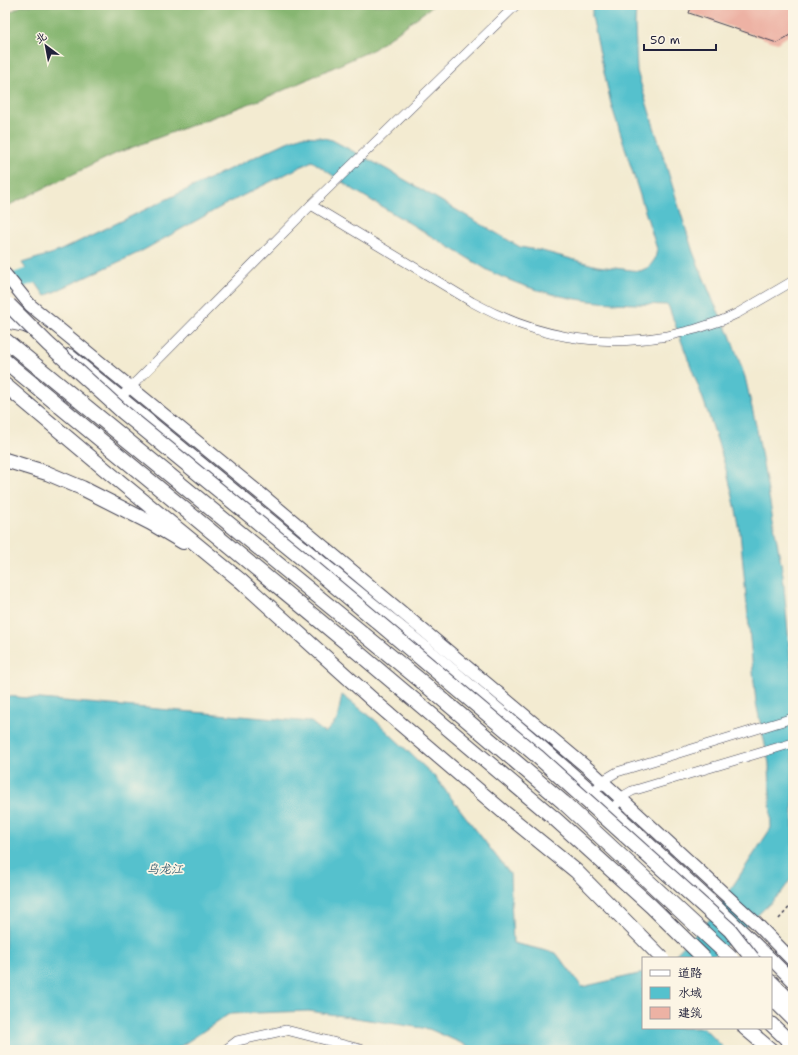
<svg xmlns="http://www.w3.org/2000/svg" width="798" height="1055" font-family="'Shantell Sans','LXGW WenKai TC',sans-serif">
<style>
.forest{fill:#86b671;stroke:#546c56}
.water{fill:#54c1cd;stroke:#3b7284}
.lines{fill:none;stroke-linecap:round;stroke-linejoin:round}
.river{stroke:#54c1cd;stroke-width:17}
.building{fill:#edb2a4}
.minor-casing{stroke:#414052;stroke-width:10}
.major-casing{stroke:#414052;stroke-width:14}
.highway-casing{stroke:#414052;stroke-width:16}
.path{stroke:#414052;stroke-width:1.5;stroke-dasharray:3 3;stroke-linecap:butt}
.minor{stroke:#fff;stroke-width:9}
.major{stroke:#fff;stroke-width:12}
.highway{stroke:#fff;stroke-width:14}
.minor-bridge-casing{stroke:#414052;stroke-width:10;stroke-linecap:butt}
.highway-bridge-casing{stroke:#414052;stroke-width:16;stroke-linecap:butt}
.minor-bridge{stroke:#fff;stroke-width:9}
.highway-bridge{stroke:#fff;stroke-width:14}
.labels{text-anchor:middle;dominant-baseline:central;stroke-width:3.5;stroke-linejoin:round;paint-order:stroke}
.water-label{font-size:12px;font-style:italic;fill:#345a6e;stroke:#fcf5e5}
</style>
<rect width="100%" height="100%" fill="#fcf5e5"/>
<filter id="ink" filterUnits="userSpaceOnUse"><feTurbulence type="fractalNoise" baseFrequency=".025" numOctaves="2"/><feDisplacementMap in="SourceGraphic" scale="8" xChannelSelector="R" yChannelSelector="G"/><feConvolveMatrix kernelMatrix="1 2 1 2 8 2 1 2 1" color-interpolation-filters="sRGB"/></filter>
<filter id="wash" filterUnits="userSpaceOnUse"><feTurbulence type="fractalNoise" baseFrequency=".012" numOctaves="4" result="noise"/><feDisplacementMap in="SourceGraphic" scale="16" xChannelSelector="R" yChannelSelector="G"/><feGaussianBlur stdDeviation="0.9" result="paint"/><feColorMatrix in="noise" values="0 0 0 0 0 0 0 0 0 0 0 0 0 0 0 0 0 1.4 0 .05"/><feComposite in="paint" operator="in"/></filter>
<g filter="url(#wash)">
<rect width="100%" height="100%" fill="#f3ebd1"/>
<path class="forest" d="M23,5H434L374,49L275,94L117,153L5,207V15Z"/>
<g class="water">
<path d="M592,5H636L635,26L637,71L646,101L693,252L714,303L730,335L745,377L757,430L783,575L793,689V876L781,893L712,958H672L713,916L771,828L769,763L756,703L740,532C728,455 694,377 668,305C645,304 622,304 600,302C563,299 524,288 491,272L354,190L312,161L226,204L140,252L45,296L22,263L57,252L240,164L287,142L303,136L319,137L332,140L388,170L520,247L542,251L597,266L640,271L649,267L655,259L657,249L611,104L592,16Z"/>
<path d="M342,695L375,720L435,777L510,874L513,943L556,953L582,987L643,973V1028H704L726,1050H477L429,1029L309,1011L229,1014L175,1050H5V696L311,722L325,733L337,720Z"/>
</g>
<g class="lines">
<path class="river" d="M5,285L52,268"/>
</g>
<g id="blocks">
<path class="building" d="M692,5H793V33L777,43L689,13Z"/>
</g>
</g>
<g filter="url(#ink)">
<use href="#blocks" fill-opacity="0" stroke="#414052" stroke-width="1"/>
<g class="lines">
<defs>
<g id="minor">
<path d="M311,205L472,302C535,337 596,348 667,336"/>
<path d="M723,320L738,313L793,281"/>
<path d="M121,397L311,205L516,5"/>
<path d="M593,792L607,778L617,772L793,718"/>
<path d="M612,809L625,795L632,791L793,743"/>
<path d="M225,1050L237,1041L286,1030L364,1050"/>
</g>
<g id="major">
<path d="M5,274L30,305L261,494L590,770L756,923L793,961"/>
<path d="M5,322L25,326L34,330"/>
<path d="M69,355L438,658L543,748L593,792L714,904L770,958"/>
<path d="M771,959L793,981"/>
</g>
<g id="highway">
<path d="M5,385L113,476L241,581"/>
<path d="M5,460L47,473L82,488L151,523L183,542"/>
<path d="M771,982L793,1004"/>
<path d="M771,997L793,1019"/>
<path d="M771,1024L793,1045"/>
<path d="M745,1028L771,1050"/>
</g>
</defs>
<use href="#minor" class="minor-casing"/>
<use href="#major" class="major-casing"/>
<use href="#highway" class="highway-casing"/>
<path class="path" d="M779,919L793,903"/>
<use href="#minor" class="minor"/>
<use href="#major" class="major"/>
<use href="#highway" class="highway"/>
<defs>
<path id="minor-bridge" d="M667,336L696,329L723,320"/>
<g id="highway-bridge">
<path d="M9,305L48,344L123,412L310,565L537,756L730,930L752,958"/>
<path d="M5,340L421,681L563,802L731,958"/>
<path d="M5,361L361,655L554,818L651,906L704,958"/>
<path d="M241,581L375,702L506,814L576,871L662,958"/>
</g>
</defs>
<use href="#minor-bridge" class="minor-bridge-casing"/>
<use href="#highway-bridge" class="highway-bridge-casing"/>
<use href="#minor-bridge" class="minor-bridge"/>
<use href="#highway-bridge" class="highway-bridge"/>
</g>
</g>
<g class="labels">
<g class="water-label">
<text x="165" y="869">乌龙江</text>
</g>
</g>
<rect width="798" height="1055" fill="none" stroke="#fcf5e5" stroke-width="20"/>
<rect x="642" y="957" width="130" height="72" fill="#fcf5e5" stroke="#a5a1a1"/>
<rect x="650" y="970" width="20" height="6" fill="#ffffff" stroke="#a5a1a1"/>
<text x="678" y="977" font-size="12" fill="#22223b">道路</text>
<rect x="650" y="987" width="20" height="12" fill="#54c1cd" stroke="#a5a1a1"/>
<text x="678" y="997" font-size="12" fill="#22223b">水域</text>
<rect x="650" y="1007" width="20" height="12" fill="#edb2a4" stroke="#a5a1a1"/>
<text x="678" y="1017" font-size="12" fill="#22223b">建筑</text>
<g transform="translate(46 46) rotate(328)" stroke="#fcf5e5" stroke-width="3" paint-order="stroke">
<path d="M0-3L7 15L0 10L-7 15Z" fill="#22223b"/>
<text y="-6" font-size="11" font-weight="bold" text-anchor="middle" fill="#22223b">北</text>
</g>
<path d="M644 44v6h72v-6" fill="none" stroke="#22223b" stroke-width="2"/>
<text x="650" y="44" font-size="12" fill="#22223b" stroke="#fcf5e5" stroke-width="3" paint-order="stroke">50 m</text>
</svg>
